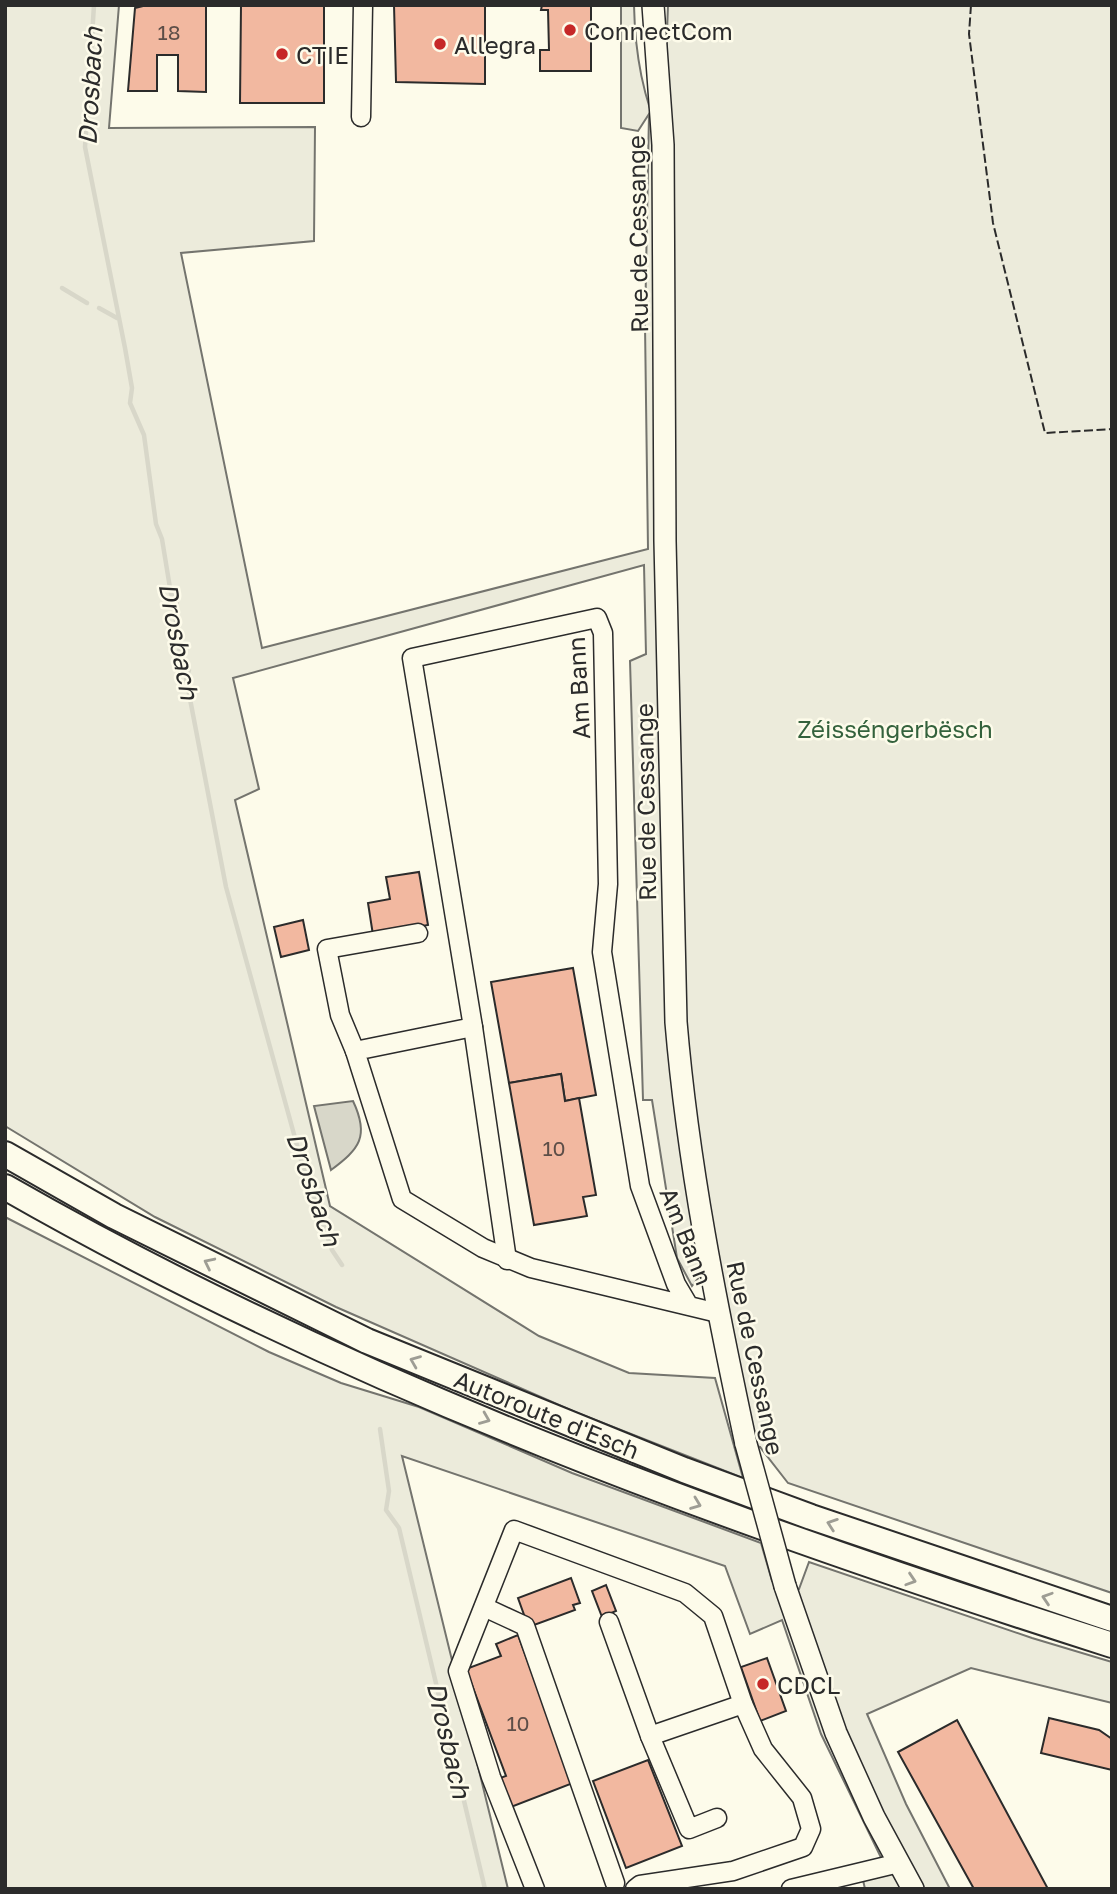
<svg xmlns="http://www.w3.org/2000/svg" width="1117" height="1894" font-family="'Golos Text',sans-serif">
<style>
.green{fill:#ecebdb;stroke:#74746e;stroke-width:2}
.water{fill:#d8d7c9;stroke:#74746e;stroke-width:2}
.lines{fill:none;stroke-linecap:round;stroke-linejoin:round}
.stream{stroke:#d8d7c9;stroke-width:4.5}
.building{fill:#f2b8a0;stroke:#2b2b2b;stroke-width:2}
.minor-casing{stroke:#2b2b2b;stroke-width:21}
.major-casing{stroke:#2b2b2b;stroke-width:24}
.highway-casing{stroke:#2b2b2b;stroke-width:28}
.minor{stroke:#fdfbea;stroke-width:18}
.major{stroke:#fdfbea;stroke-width:21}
.highway{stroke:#fdfbea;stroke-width:24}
.major-bridge-casing{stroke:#2b2b2b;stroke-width:24;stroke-linecap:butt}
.major-bridge{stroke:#fdfbea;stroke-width:21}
.fence{stroke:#2b2b2b;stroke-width:2;stroke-dasharray:9 3.5;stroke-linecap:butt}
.oneway{stroke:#9e9d94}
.poi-dot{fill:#c62828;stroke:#fdfbea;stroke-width:2.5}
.labels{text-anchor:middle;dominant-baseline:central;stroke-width:5;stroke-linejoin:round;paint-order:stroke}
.number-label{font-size:21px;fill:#5d4e48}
.poi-label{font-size:24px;fill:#2b2b2b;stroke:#fdfbea;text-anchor:start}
.street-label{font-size:24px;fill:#2b2b2b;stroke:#fdfbea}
.park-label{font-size:24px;fill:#34623c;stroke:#fdfbea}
.water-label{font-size:26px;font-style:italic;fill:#2b2b2b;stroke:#fdfbea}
</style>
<rect width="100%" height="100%" fill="#fdfbea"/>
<g class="green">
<path d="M5,5H119L109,128L315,127L314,241L181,253L262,648L648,549L645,325L649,114L638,131L621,128V5H634C635,55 643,98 663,143L668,5H1112V1593L788,1483L760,1447L746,1444L708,1266L692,1286L677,1258L652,1100H643L630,661L646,654L644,565L233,678L259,789L235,800L330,1206L539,1336L629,1373L715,1378L743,1478L575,1412L336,1307L155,1217L5,1126Z"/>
<path d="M5,1217L269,1352L341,1383L419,1407L572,1473L761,1543L772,1581L799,1589L809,1562L1032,1638L1112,1662V1703L971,1668L867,1714L906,1804L950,1889H865L863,1880L889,1874L821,1734L782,1620L750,1634L725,1566L402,1456L508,1889H5Z"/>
</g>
<path class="water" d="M353,1101C370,1137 359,1149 331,1170L314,1106Z"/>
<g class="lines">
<g class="stream">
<path d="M94,5L85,147L125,348L132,388L130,403L144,435L156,524L162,539L171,594L177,601L175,613L180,654L189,670L186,678L226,887L303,1167L332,1250L342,1265"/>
<path d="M62,288L87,303"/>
<path d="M99,308L117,318"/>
<path d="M380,1429L389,1491L386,1510L399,1528L485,1889"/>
</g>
</g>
<g class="building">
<path d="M147,5H206V92L178,91V55H157V91H128L135,8Z"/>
<path d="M241,5H324V103H240Z"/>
<path d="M394,5H485V84L396,82Z"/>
<path d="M542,5H591V71H540V50H549L548,10H541Z"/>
<path d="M419,872L428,925L373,935L368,903L390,899L386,877Z"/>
<path d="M303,920L309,950L281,957L274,927Z"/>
<path d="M573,968L596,1095L565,1101L561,1074L509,1083L491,982Z"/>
<path d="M561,1074L565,1101L579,1098L596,1195L583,1197L587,1216L534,1225L509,1083Z"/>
<path d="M571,1578L580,1603L573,1605L575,1610L534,1625L532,1621L527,1623L518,1598Z"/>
<path d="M606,1585L616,1611L602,1617L592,1591Z"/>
<path d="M518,1635L573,1783L511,1807L500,1778L506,1776L466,1669L501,1656L496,1644Z"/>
<path d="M767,1658L786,1711L760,1721L741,1667Z"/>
<path d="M1049,1718L1099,1730L1112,1739V1770L1041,1753Z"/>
<path d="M957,1720L1048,1889H974L898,1752Z"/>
<path d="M648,1760L682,1846L626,1868L593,1781Z"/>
</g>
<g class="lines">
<defs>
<g id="minor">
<path d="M361,117L363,5"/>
<path d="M473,1027L507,1260"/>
<path d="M355,1051L340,1015L327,949L418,933"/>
<path d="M689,1306L676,1284L640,1186L602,952L608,884L603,633L597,618L412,658L473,1027L355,1051L402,1199L483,1248L531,1268L718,1313"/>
<path d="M484,1607L525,1626L615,1883"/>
<path d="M609,1622L650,1736L689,1829L717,1818"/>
<path d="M650,1736L743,1704"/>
<path d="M535,1889L491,1777L458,1671L514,1530L685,1593L713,1616L743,1704L763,1749L802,1798L811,1829L803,1847L733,1871L640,1885L635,1889"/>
<path d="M791,1889L899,1863"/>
</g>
<g id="major">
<path d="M653,5L663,145L665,541L676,1022C688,1165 716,1304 746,1444"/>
<path d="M785,1586L836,1733L874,1817L913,1889"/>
</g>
<g id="highway">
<path d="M5,1154L114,1216L367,1341L684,1470L811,1517L1112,1619"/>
<path d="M5,1187C352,1386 732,1524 1112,1645"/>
</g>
</defs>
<use href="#minor" class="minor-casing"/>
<use href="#major" class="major-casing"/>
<use href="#highway" class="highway-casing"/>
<use href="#minor" class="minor"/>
<use href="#major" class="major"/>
<use href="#highway" class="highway"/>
<defs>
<path id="major-bridge" d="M746,1444L785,1586"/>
</defs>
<use href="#major-bridge" class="major-bridge-casing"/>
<use href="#major-bridge" class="major-bridge"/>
<g class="fence">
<path d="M971,5L969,34L993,223L1045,433L1112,429"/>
<path d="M1007,5H1025"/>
</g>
</g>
<defs><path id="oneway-chevron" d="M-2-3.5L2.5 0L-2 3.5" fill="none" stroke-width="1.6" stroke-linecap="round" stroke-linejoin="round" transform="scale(1.75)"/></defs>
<g class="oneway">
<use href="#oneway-chevron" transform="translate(209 1263) rotate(-154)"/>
<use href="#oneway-chevron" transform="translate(415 1361) rotate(-158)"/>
<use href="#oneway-chevron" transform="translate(485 1419) rotate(22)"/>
<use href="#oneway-chevron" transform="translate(696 1504) rotate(21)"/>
<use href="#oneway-chevron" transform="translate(832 1524) rotate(-161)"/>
<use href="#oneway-chevron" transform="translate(911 1580) rotate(18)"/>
<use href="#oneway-chevron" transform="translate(1047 1598) rotate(-162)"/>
</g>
<g class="poi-dot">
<circle cx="570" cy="30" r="7"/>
<circle cx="440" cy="44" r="7"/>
<circle cx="282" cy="54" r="7"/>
<circle cx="763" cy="1684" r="7"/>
</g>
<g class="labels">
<g class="number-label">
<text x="169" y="32">18</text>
<text x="554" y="1148">10</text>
<text x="518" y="1723">10</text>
</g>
<g class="poi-label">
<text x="584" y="30">ConnectCom</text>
<text x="454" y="44">Allegra</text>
<text x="296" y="54">CTIE</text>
<text x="777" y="1684">CDCL</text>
</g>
<g class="street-label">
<text transform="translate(637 234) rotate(-91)">Rue de Cessange</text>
<text transform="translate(578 688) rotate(-93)">Am Bann</text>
<text transform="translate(645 802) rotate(-91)">Rue de Cessange</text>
<text transform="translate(687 1236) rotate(68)">Am Bann</text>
<text transform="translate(756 1358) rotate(78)">Rue de Cessange</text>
<text transform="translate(547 1414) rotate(22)">Autoroute d'Esch</text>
</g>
<g class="park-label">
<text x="895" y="728">Zéisséngerbësch</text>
</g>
<g class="water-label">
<text transform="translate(90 86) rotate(-87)">Drosbach</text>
<text transform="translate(179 641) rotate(79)">Drosbach</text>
<text transform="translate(314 1189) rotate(71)">Drosbach</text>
<text transform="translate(449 1740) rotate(77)">Drosbach</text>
</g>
</g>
<rect width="1117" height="1894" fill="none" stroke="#2b2b2b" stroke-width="14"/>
</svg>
